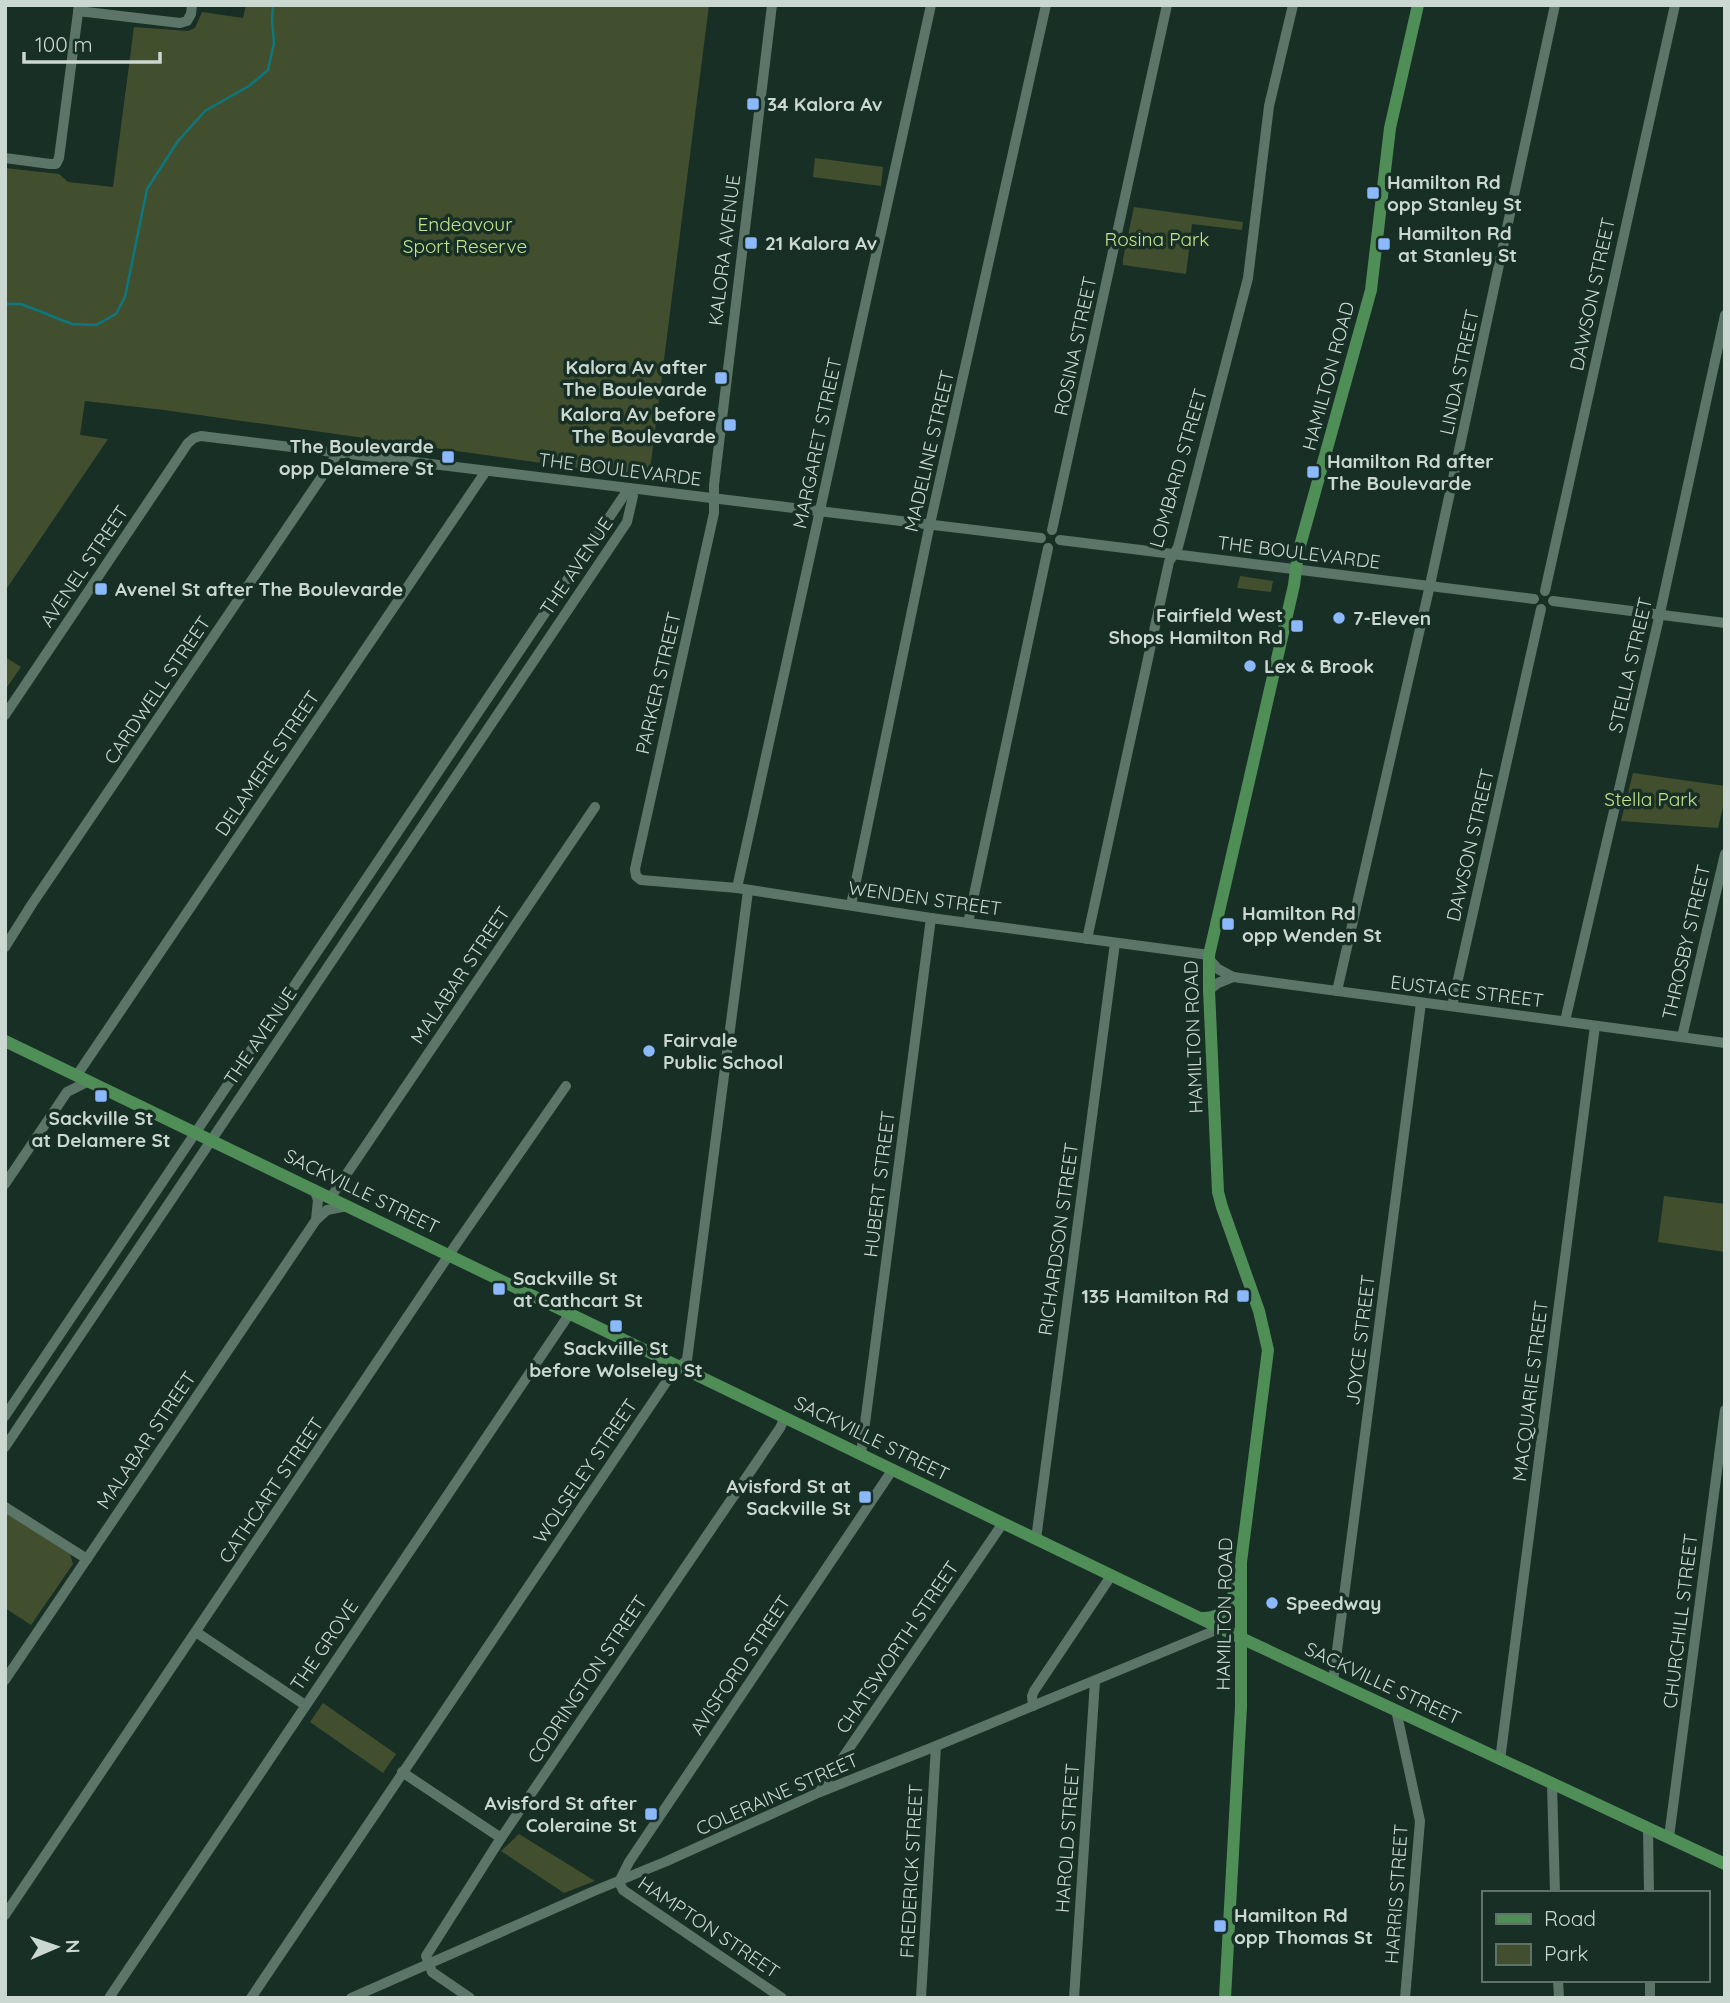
<svg xmlns="http://www.w3.org/2000/svg" width="1730" height="2003" font-family="Quicksand,sans-serif">
<style>
.green{fill:#424f2f}
.lines{fill:none;stroke-linecap:round;stroke-linejoin:round}
.stream{stroke:#0d777d;stroke-width:2.5}
.minor{stroke:#5b7568;stroke-width:10}
.major{stroke:#508e58;stroke-width:12}
.poi-dot{fill:#8bb9fc;stroke:#182f25;stroke-width:2.5}
.labels{text-anchor:middle;dominant-baseline:central;stroke-width:7;stroke-linejoin:round;paint-order:stroke}
.poi-label{font-size:19px;font-weight:bold;fill:#cbd8d1;stroke:#182f25;text-anchor:start}
.park-label{font-size:19px;fill:#c2e48f;stroke:#182f25}
.street-label{font-size:19px;fill:#cbd8d1;stroke:#182f25}
</style>
<rect width="100%" height="100%" fill="#182f25"/>
<g class="green">
<path d="M246,5H709L649,478L164,410L85,401L80,435L108,439L5,591V168L59,174L68,182L113,187L134,27L188,31L195,28L202,12L243,18Z"/>
<path d="M815,158L883,167L881,186L813,177Z"/>
<path d="M1134,207L1243,222L1242,230L1192,224L1186,274L1123,265V259Z"/>
<path d="M1240,576L1273,581L1271,592L1237,588Z"/>
<path d="M5,657L21,667L5,690Z"/>
<path d="M1633,773L1725,786V798L1718,828L1621,821Z"/>
<path d="M1664,1196L1725,1204V1252L1658,1242Z"/>
<path d="M5,1512L70,1554L73,1564L31,1625L5,1608Z"/>
<path d="M323,1703L396,1754L383,1773L310,1722Z"/>
<path d="M519,1834L595,1881L564,1893L501,1851Z"/>
</g>
<g class="lines">
<path class="stream" d="M5,304H21L72,324L96,325L116,314L125,297L147,189L178,141L205,111L249,86L268,70L274,43L272,20L273,5"/>
<g class="minor">
<path d="M772,5L714,485V513L635,869L636,876L641,880L737,888L931,918L1209,955"/>
<path d="M78,11L180,23L187,21L191,14L192,5"/>
<path d="M5,158L50,164H56L59,158L79,5"/>
<path d="M1052,530L1167,5"/>
<path d="M1060,540L1534,599"/>
<path d="M1545,591L1675,5"/>
<path d="M1553,601L1725,623"/>
<path d="M5,715L188,443L194,438L201,436L1041,538"/>
<path d="M737,888L931,5"/>
<path d="M851,905L928,533L1046,5"/>
<path d="M968,923L1048,548"/>
<path d="M1087,939L1169,562L1178,547L1248,278L1269,106L1293,5"/>
<path d="M5,947L32,904L338,453"/>
<path d="M1209,959L1218,969L1233,977"/>
<path d="M1209,990L1218,983L1233,977L1725,1043"/>
<path d="M1337,991L1430,585L1555,5"/>
<path d="M1452,1006L1541,609"/>
<path d="M1565,1021L1658,622L1725,315"/>
<path d="M1682,1037L1725,854"/>
<path d="M77,1075L486,471"/>
<path d="M5,1184L67,1092L89,1081"/>
<path d="M314,1189L318,1200L316,1220"/>
<path d="M331,1197L595,807"/>
<path d="M5,1416L629,488"/>
<path d="M5,1447L627,522L633,496L629,488"/>
<path d="M861,1454L931,918"/>
<path d="M5,1507L87,1559"/>
<path d="M1036,1539L1115,943"/>
<path d="M196,1632L305,1705"/>
<path d="M5,1680L316,1220L327,1210L347,1206"/>
<path d="M1333,1681L1421,1003"/>
<path d="M1033,1706L1032,1696L1034,1691L1111,1576"/>
<path d="M1396,1710L1420,1821L1405,1998"/>
<path d="M1500,1760L1595,1026"/>
<path d="M402,1772L501,1838"/>
<path d="M1552,1784L1555,1893"/>
<path d="M820,1791L1003,1523"/>
<path d="M1648,1829L1649,1893"/>
<path d="M1669,1837L1725,1410"/>
<path d="M619,1882L629,1862L893,1469"/>
<path d="M619,1882L623,1890L782,1998"/>
<path d="M5,1915L457,1243L566,1086"/>
<path d="M1558,1980L1559,1998"/>
<path d="M1650,1980V1998"/>
<path d="M109,1998L570,1313"/>
<path d="M251,1998L673,1372L687,1360L748,891"/>
<path d="M351,1998L594,1891L667,1861L820,1792L936,1746L1221,1628"/>
<path d="M470,1998L432,1972L426,1956L501,1838L780,1428L785,1417"/>
<path d="M921,1998L936,1746"/>
<path d="M1074,1998L1095,1681"/>
</g>
<g class="major">
<path d="M5,1041L1241,1638L1725,1864"/>
<path d="M1202,1618C1225,1619 1232,1603 1237,1583"/>
<path d="M1225,1998L1241,1707V1562L1268,1350L1259,1311L1222,1207L1218,1192L1209,990V955L1294,585L1298,553L1371,290L1390,128L1418,5"/>
</g>
</g>
<g class="poi-dot">
<rect x="746" y="97" width="14" height="14" rx="3.5"/>
<rect x="1366" y="186" width="14" height="14" rx="3.5"/>
<rect x="744" y="236" width="14" height="14" rx="3.5"/>
<rect x="1377" y="237" width="14" height="14" rx="3.5"/>
<rect x="714" y="371" width="14" height="14" rx="3.5"/>
<rect x="723" y="418" width="14" height="14" rx="3.5"/>
<rect x="441" y="450" width="14" height="14" rx="3.5"/>
<rect x="1306" y="465" width="14" height="14" rx="3.5"/>
<rect x="94" y="582" width="14" height="14" rx="3.5"/>
<circle cx="1339" cy="618" r="7"/>
<rect x="1290" y="619" width="14" height="14" rx="3.5"/>
<circle cx="1250" cy="666" r="7"/>
<rect x="1221" y="917" width="14" height="14" rx="3.5"/>
<circle cx="649" cy="1051" r="7"/>
<rect x="94" y="1089" width="14" height="14" rx="3.5"/>
<rect x="492" y="1282" width="14" height="14" rx="3.5"/>
<rect x="1236" y="1289" width="14" height="14" rx="3.5"/>
<rect x="609" y="1319" width="14" height="14" rx="3.5"/>
<rect x="858" y="1490" width="14" height="14" rx="3.5"/>
<circle cx="1272" cy="1603" r="7"/>
<rect x="644" y="1807" width="14" height="14" rx="3.5"/>
<rect x="1213" y="1919" width="14" height="14" rx="3.5"/>
</g>
<g class="labels">
<g class="poi-label">
<text x="767" y="104">34 Kalora Av</text>
<text x="1387" y="182">Hamilton Rd<tspan x="1387" dy="22">opp Stanley St</tspan></text>
<text x="1398" y="233">Hamilton Rd<tspan x="1398" dy="22">at Stanley St</tspan></text>
<text x="765" y="243">21 Kalora Av</text>
<text x="707" y="367" text-anchor="end">Kalora Av after<tspan x="707" dy="22">The Boulevarde</tspan></text>
<text x="716" y="414" text-anchor="end">Kalora Av before<tspan x="716" dy="22">The Boulevarde</tspan></text>
<text x="434" y="446" text-anchor="end">The Boulevarde<tspan x="434" dy="22">opp Delamere St</tspan></text>
<text x="1327" y="461">Hamilton Rd after<tspan x="1327" dy="22">The Boulevarde</tspan></text>
<text x="115" y="589">Avenel St after The Boulevarde</text>
<text x="1283" y="615" text-anchor="end">Fairfield West<tspan x="1283" dy="22">Shops Hamilton Rd</tspan></text>
<text x="1353" y="618">7-Eleven</text>
<text x="1264" y="666">Lex &amp; Brook</text>
<text x="1242" y="913">Hamilton Rd<tspan x="1242" dy="22">opp Wenden St</tspan></text>
<text x="663" y="1040">Fairvale<tspan x="663" dy="22">Public School</tspan></text>
<text x="101" y="1118" text-anchor="middle">Sackville St<tspan x="101" dy="22">at Delamere St</tspan></text>
<text x="513" y="1278">Sackville St<tspan x="513" dy="22">at Cathcart St</tspan></text>
<text x="1229" y="1296" text-anchor="end">135 Hamilton Rd</text>
<text x="616" y="1348" text-anchor="middle">Sackville St<tspan x="616" dy="22">before Wolseley St</tspan></text>
<text x="851" y="1486" text-anchor="end">Avisford St at<tspan x="851" dy="22">Sackville St</tspan></text>
<text x="1286" y="1603">Speedway</text>
<text x="637" y="1803" text-anchor="end">Avisford St after<tspan x="637" dy="22">Coleraine St</tspan></text>
<text x="1234" y="1915">Hamilton Rd<tspan x="1234" dy="22">opp Thomas St</tspan></text>
</g>
<g class="park-label">
<text x="465" y="224">Endeavour<tspan x="465" dy="22">Sport Reserve</tspan></text>
<text x="1157" y="239">Rosina Park</text>
<text x="1651" y="799">Stella Park</text>
</g>
<g class="street-label">
<text transform="translate(724 250) rotate(-83)">KALORA AVENUE</text>
<text transform="translate(1592 294) rotate(-78)">DAWSON STREET</text>
<text transform="translate(1075 346) rotate(-78)">ROSINA STREET</text>
<text transform="translate(1459 372) rotate(-78)">LINDA STREET</text>
<text transform="translate(1328 376) rotate(-75)">HAMILTON ROAD</text>
<text transform="translate(817 443) rotate(-78)">MARGARET STREET</text>
<text transform="translate(929 451) rotate(-77)">MADELINE STREET</text>
<text transform="translate(1178 468) rotate(-74)">LOMBARD STREET</text>
<text transform="translate(620 469) rotate(7)">THE BOULEVARDE</text>
<text transform="translate(1299 552) rotate(7)">THE BOULEVARDE</text>
<text transform="translate(84 566) rotate(-56)">AVENEL STREET</text>
<text transform="translate(576 566) rotate(-56)">THE AVENUE</text>
<text transform="translate(1630 665) rotate(-77)">STELLA STREET</text>
<text transform="translate(658 683) rotate(-77)">PARKER STREET</text>
<text transform="translate(157 690) rotate(-56)">CARDWELL STREET</text>
<text transform="translate(267 763) rotate(-56)">DELAMERE STREET</text>
<text transform="translate(1470 845) rotate(-77)">DAWSON STREET</text>
<text transform="translate(925 898) rotate(8)">WENDEN STREET</text>
<text transform="translate(1686 942) rotate(-77)">THROSBY STREET</text>
<text transform="translate(460 975) rotate(-56)">MALABAR STREET</text>
<text transform="translate(1467 991) rotate(7)">EUSTACE STREET</text>
<text transform="translate(260 1036) rotate(-56)">THE AVENUE</text>
<text transform="translate(1193 1037) rotate(-92)">HAMILTON ROAD</text>
<text transform="translate(879 1184) rotate(-83)">HUBERT STREET</text>
<text transform="translate(362 1191) rotate(26)">SACKVILLE STREET</text>
<text transform="translate(1058 1239) rotate(-82)">RICHARDSON STREET</text>
<text transform="translate(1360 1340) rotate(-83)">JOYCE STREET</text>
<text transform="translate(1530 1391) rotate(-83)">MACQUARIE STREET</text>
<text transform="translate(872 1438) rotate(26)">SACKVILLE STREET</text>
<text transform="translate(146 1440) rotate(-56)">MALABAR STREET</text>
<text transform="translate(585 1471) rotate(-56)">WOLSELEY STREET</text>
<text transform="translate(271 1490) rotate(-56)">CATHCART STREET</text>
<text transform="translate(1224 1614) rotate(-89)">HAMILTON ROAD</text>
<text transform="translate(1680 1621) rotate(-83)">CHURCHILL STREET</text>
<text transform="translate(324 1645) rotate(-56)">THE GROVE</text>
<text transform="translate(897 1647) rotate(-56)">CHATSWORTH STREET</text>
<text transform="translate(740 1665) rotate(-56)">AVISFORD STREET</text>
<text transform="translate(587 1679) rotate(-56)">CODRINGTON STREET</text>
<text transform="translate(1383 1683) rotate(25)">SACKVILLE STREET</text>
<text transform="translate(777 1794) rotate(-24)">COLERAINE STREET</text>
<text transform="translate(1067 1838) rotate(-86)">HAROLD STREET</text>
<text transform="translate(911 1871) rotate(-87)">FREDERICK STREET</text>
<text transform="translate(1396 1894) rotate(-86)">HARRIS STREET</text>
<text transform="translate(709 1927) rotate(34)">HAMPTON STREET</text>
</g>
</g>
<rect width="1730" height="2003" fill="none" stroke="#cbd8d1" stroke-width="14"/>
<rect x="1482" y="1891" width="228" height="91" fill="#182f25" stroke="#60736a" stroke-width="2"/>
<rect x="1496" y="1914" width="35" height="10" fill="#508e58" stroke="#60736a" stroke-width="2"/>
<text x="1544" y="1926" font-size="21" fill="#cbd8d1">Road</text>
<rect x="1496" y="1944" width="35" height="21" fill="#424f2f" stroke="#60736a" stroke-width="2"/>
<text x="1544" y="1961" font-size="21" fill="#cbd8d1">Park</text>
<g transform="translate(56 1947) rotate(88)" stroke="#182f25" stroke-width="5" paint-order="stroke">
<path d="M0-5L12 26L0 18L-12 26Z" fill="#cbd8d1"/>
<text y="-10" font-size="19" font-weight="bold" text-anchor="middle" fill="#cbd8d1">N</text>
</g>
<path d="M24 52v10h136v-10" fill="none" stroke="#cbd8d1" stroke-width="3.5"/>
<text x="35" y="52" font-size="21" fill="#cbd8d1" stroke="#182f25" stroke-width="5" paint-order="stroke">100 m</text>
</svg>
